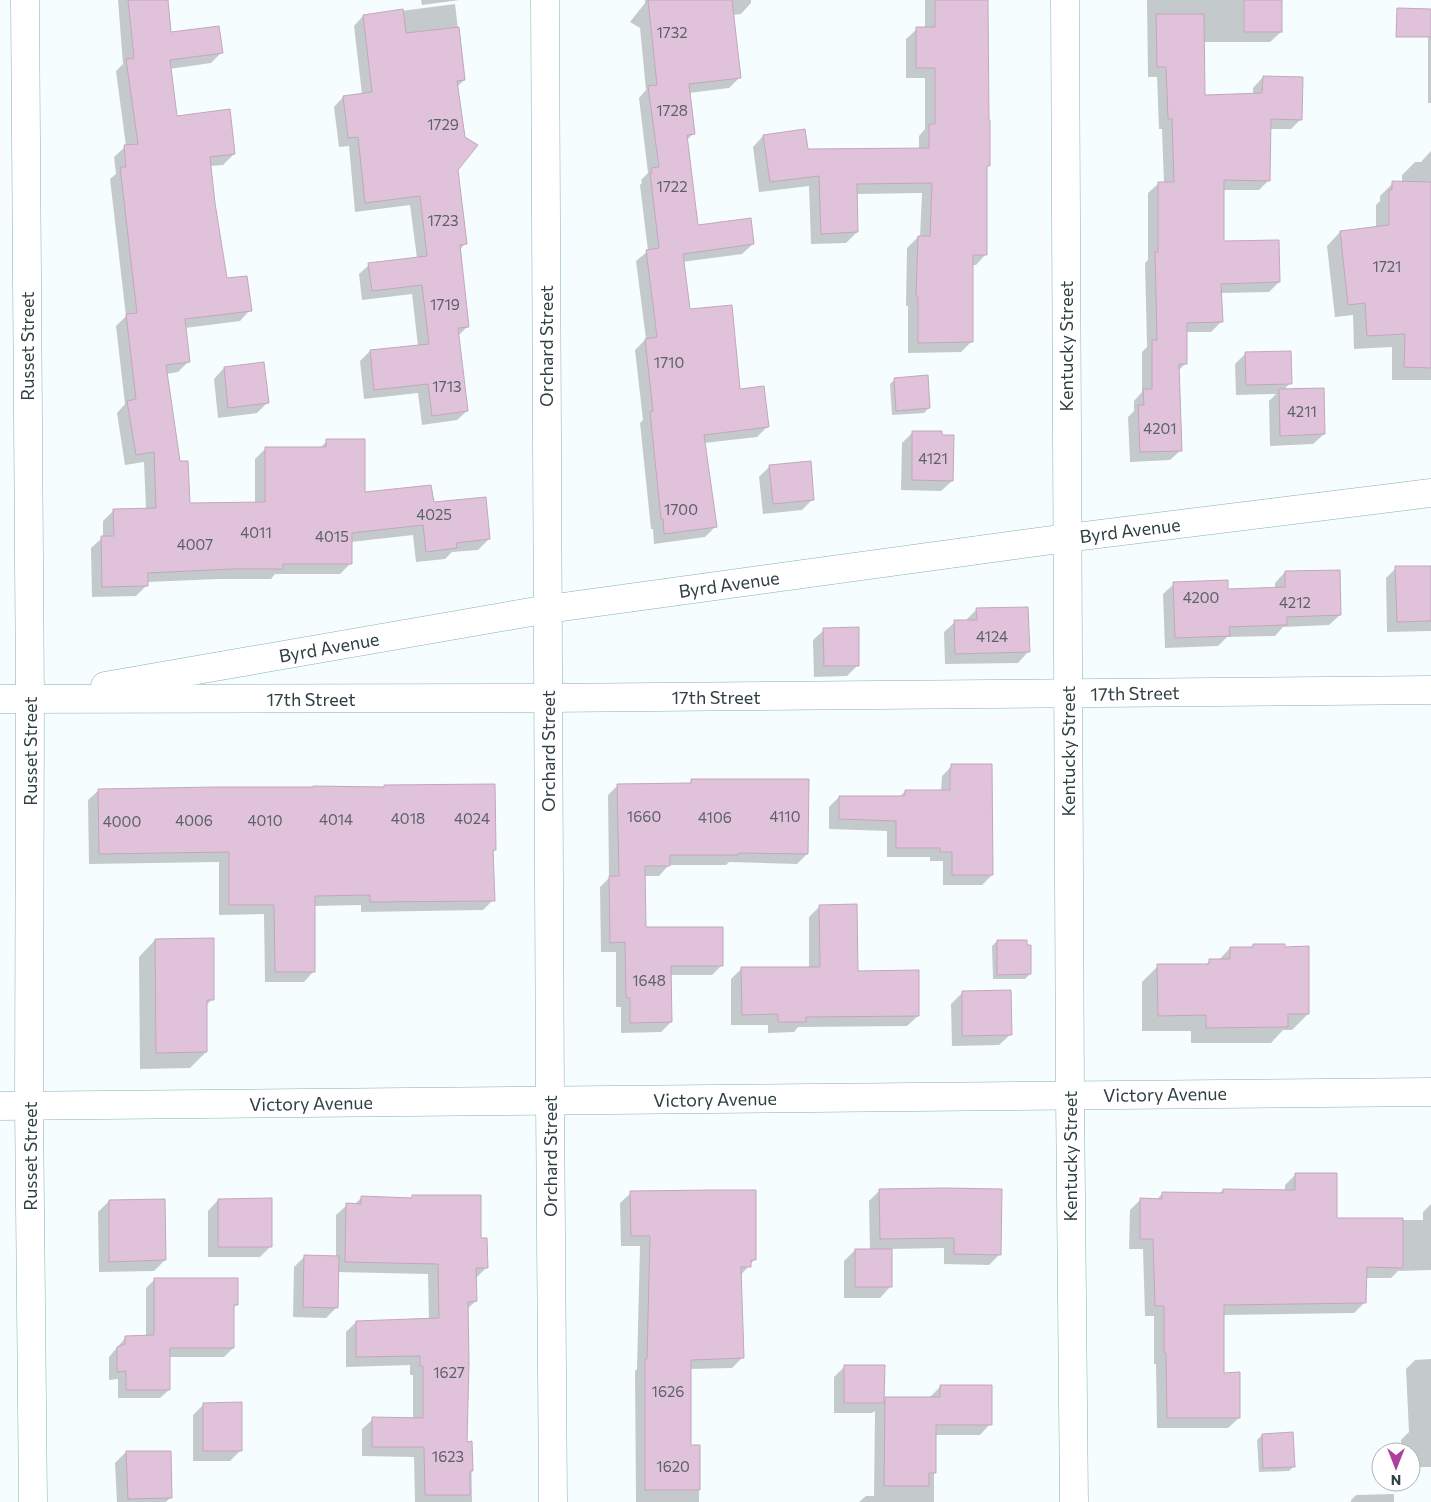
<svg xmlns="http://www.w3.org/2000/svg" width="1431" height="1502" font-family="Commissioner,sans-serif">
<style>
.shadow{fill:#0003}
.building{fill:#e0c3db;stroke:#c3a7bd}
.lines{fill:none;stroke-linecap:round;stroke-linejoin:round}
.street-casing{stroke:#87b0b5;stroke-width:29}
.street{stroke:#fff;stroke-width:28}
.labels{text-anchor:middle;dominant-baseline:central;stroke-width:5;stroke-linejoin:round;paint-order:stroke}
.number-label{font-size:15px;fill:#5b6168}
.street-label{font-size:18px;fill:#2f4042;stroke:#fff}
</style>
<rect width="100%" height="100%" fill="#f5fdfe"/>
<g class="shadow">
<path d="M118,0H167L170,33L222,52L211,63L169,69L176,117L234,154L223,165L210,166L214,203L225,280L250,310L240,321L185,328L189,361L178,372L166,374L179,462L189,504L255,503V459L265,449H319L327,441L364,494L432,504L489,539L478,550L452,552L445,559L416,562L413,535L351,542V563L340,574H275L271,579H219L147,582V585L136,596L92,597L91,548L103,537V521L114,510L146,509L144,462L125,465L117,413L125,404L116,326L126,316L110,179L116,174L114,157L126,146L116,71L123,64Z"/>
<path d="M421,0H460L422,5Z"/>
<path d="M645,0H751V3L741,14L733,15L740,77L729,88L689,93L694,133L686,141L697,226L753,244L742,254L682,262L689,310L738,391L768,426L757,437L704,443L715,527L705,537L654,544L653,529H651L640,423L643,420L635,350L646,339L636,261L648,251L640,185L642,183L641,180L648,173L639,98L646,90L640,28L630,22L645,3Z"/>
<path d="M925,0H987L989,165L986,168V254L976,265H971V342L961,352L908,353V306H906L907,248L918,237H920L922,193L856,194L857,232L846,243L811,244L809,186L759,192L753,147L763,136L807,151L919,149V136L925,129V78H906V39L917,29H925Z"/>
<path d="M1147,0H1281V32L1270,42H1203L1204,96L1253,94V88L1263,77L1301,119L1291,129H1270L1269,180L1259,190H1223V243L1279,282L1269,292L1221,293V322L1211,332H1186V363L1178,371L1181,450L1170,460L1130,462L1128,417L1134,411V401L1142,392V352L1147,347L1145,263L1148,260V193L1159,183H1164L1162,129H1159L1157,77H1148Z"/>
<path d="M455,4L464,80L457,87L456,169L466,243L459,250L468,326L458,336L467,411L457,420L422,425L418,393L364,399L360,361L370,351L418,346L412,294L362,300L359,274L369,265L417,258L410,205L355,212L349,146L339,147L334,107L343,97L362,94L354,26L363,16Z"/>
<path d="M1431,31V103H1428V35Z"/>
<path d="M1431,151V380H1392V347L1354,349L1353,315L1335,317L1327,246L1340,232L1376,228V205L1380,201V196L1393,183H1402V175L1415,162H1421Z"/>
<path d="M1246,353L1290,383L1284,390L1324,434L1313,444L1270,446L1269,401L1276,394L1236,395L1235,364Z"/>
<path d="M224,368L267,403L257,413L218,418L214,379Z"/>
<path d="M895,379L929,408L924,413L892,415L890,384Z"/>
<path d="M913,432L952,481L941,491L901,490L902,443Z"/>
<path d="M770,466L813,499L802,510L763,514L759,477Z"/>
<path d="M1396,568H1431V631L1387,632L1386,578Z"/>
<path d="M1285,572L1340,615L1329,625L1283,627L1275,636L1227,637L1218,646L1165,648L1163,594L1174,584L1227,590L1275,589V583Z"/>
<path d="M977,609L1028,652L1018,663L945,664L944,632L955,622L966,620Z"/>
<path d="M824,630L858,665L847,676L814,677L813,640Z"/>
<path d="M952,766L992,875L982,885H943V861H930V857H887V831L829,829V807L839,797H900L905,791H941L942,776Z"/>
<path d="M692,781L807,854L797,864L729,862L726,865H669L659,876H644L645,928L722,965L712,975H670L671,1022L661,1032L621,1033V1007H616V952H601L600,887L609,878L608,795L618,785L688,784Z"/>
<path d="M385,786L495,850L492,853L493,900L483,910L361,912V905L314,906V971L304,982H265L264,914L219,915V862L89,864L88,800L99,790L383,788Z"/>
<path d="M820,906L857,972L918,1016L907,1026L798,1027L794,1032L768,1033V1025H731V979L742,968H809V917Z"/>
<path d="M155,940L212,999L206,1006V1052L190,1068L140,1069L139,957Z"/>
<path d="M997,941L1030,974L1025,979H993L992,946Z"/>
<path d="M1253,945L1308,1014L1292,1030H1283L1271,1043H1191V1031H1142V982L1158,966L1205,965L1210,961H1218L1230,948H1250Z"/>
<path d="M962,993L1010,1035L999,1045L952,1046L951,1004Z"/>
<path d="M1296,1174L1336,1220H1423V1212L1431,1204V1270L1398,1271L1391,1278H1365V1302L1354,1313L1223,1315V1374L1239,1418L1228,1428H1157L1156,1364H1154V1316H1145L1143,1249H1129L1130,1210L1140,1200H1156L1163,1193L1218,1195L1223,1190L1285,1191V1185Z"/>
<path d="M880,1190L1000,1254L989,1265L944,1264V1248L890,1249V1287L880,1298H844V1261L855,1250H870L869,1201Z"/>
<path d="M631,1193L755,1259L740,1276L742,1358L732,1368L690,1369V1447H699V1502H636L635,1371L637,1369L640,1246H621L620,1203Z"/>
<path d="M413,1196L480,1239L487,1267L475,1279L476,1301L467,1309L466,1443L471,1442L472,1502H415L414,1457L362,1456V1429L373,1419H413V1375H410V1365L346,1367V1332L356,1322L429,1320L428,1274L337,1272V1307L326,1318L293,1317L294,1267L305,1256L336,1257V1215L347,1205H354L362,1197L410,1199Z"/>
<path d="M218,1200L271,1246L260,1257H208V1211Z"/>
<path d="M109,1201L165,1260L154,1271L99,1272L98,1212Z"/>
<path d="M155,1279L237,1304L233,1308V1348L224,1357H168L169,1390L160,1398H118V1379L109,1380V1357L126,1337H146V1288Z"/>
<path d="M1431,1359V1467H1411V1452H1401V1440L1409,1432L1406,1369L1415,1360Z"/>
<path d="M845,1366L883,1401L886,1398L930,1397L941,1386L990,1424L980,1435H934V1502H859L866,1496H874L875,1411L872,1413H834V1377Z"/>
<path d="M204,1404L241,1450L230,1461H193V1415Z"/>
<path d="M1262,1435L1294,1466L1289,1471L1259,1472L1257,1440Z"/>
<path d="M126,1452L170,1498L166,1502H117L115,1463Z"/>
<path d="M1394,1494V1502H1351V1500L1356,1495Z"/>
</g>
<g class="building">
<path d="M128,0H168L171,32L219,26L223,53L170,60L177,116L230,109L235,154L210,157L215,203L227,278L247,276L252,311L185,319L190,362L166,365L180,461H188L190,503L265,502V447H326V439H365V492L431,485L434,502L486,497L490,539L456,543L457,548L426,552L423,525L352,533V564H283V569H231L148,573V586L102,587L101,536H114L113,509L156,508L154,452L136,455L127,401L136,399L126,314L137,313L120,167H126L124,145L138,144L126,59L134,58Z"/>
<path d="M648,0H732L741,78L689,84L695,134L687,135L698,225L751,218L754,244L683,254L690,309L732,305L740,389L764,386L769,427L704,435L717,527L664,534L663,519H661L650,412L653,411L645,339L657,337L646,250L659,248L650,173H652L651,168L659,167L648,86L657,85Z"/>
<path d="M935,0H988L989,120H990V166H987V255H973V342L918,343V296H916L918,236H930L932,183L857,184L858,232L821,234L819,176L770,182L763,135L805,129L808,149L929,148V124H935V68H916V27H935Z"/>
<rect x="1244" y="0" width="38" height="32"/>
<path d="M1397,8L1431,9V37H1396Z"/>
<path d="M403,9L406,33L459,27L465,80L457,81L465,137L478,145L458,170L467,244L460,245L469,327L458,328L468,411L432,416L428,384L374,390L370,350L429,344L422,285L372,291L368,263L427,256L420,196L365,203L358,137L348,138L343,96L372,92L363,15Z"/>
<path d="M1156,14H1204L1205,95L1262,93L1263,76L1303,77L1302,120L1271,119L1270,181L1224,180V241L1279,240L1280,282L1221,284L1223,322L1187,323V364H1179L1182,451L1140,452L1138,405H1144L1143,389H1152V340H1157L1155,252H1158V182H1174L1172,119H1168L1166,67H1157Z"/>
<path d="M1392,181L1431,182V368L1404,367L1405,334L1367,336L1365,303L1348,305L1340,231L1389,225V190H1392Z"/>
<path d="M1291,351L1292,384L1246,385L1245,352Z"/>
<path d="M264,362L269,403L228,408L224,367Z"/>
<path d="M928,375L930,408L896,411L894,378Z"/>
<path d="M1324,388L1325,434L1280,436L1279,389Z"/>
<path d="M912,431H942V435H954L953,481L912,480Z"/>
<path d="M811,461L814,500L773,504L769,465Z"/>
<path d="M1395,566H1431V621L1397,622Z"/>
<path d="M1340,570L1341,615L1287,617V625L1229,627L1230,636L1175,638L1173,582L1228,580V589L1285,587V571Z"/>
<path d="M1028,607L1030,652L955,654L954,620H977L976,608Z"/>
<path d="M859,627V666H824L823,628Z"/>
<path d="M951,764H992L993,875H952V852H940V848H896V821L839,819V796H902L905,795V790H950V768H951Z"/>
<path d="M691,779H809L808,854L738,853V855H670V866H645L646,927H723V966H671L672,1022L630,1023V998H626L625,942L610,943L609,876H619L617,784L691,783Z"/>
<path d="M495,784L496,850H493L495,901L370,902V895L315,896V972H275L274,905H229V852L99,854L98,789L217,787H313V786L384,787V785Z"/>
<path d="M857,904L858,971L919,970V1016L806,1017V1022H778V1014L742,1015L741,967H820L819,905Z"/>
<path d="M214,938V1000H207V1052L156,1053L155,939Z"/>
<path d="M997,940H1027V945H1031V974L997,975Z"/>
<path d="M1253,944H1285V947L1309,946V1014H1288V1027L1206,1028V1015L1158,1016L1157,964H1209V959H1230V947H1253Z"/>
<path d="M1011,990L1012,1035L962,1036V991Z"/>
<path d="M1295,1173H1337V1218H1403V1268L1367,1267L1366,1303L1224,1305V1373L1240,1372V1418H1167L1166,1353H1164V1306H1155L1153,1239H1140V1198L1162,1199V1192L1223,1193V1189L1295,1190Z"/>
<path d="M945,1188L1002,1189L1001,1255L954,1254V1238L880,1239L879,1189Z"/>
<path d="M715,1190H756V1260H751V1267H741L744,1358L691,1360V1445H700V1490H645V1359H647L650,1236H631L630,1191Z"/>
<path d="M412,1195H481V1238H487L488,1268H476L477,1301L468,1302L469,1363L467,1442L472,1441L473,1471H470V1495H425L424,1447H372V1417L423,1418V1366H420V1356L356,1357V1321L439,1318L438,1264L345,1262L346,1203L361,1204V1196L412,1198Z"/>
<path d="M272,1198V1247H218V1199Z"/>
<path d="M165,1199L166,1260L109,1262V1200Z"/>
<rect x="855" y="1249" width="37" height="38"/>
<path d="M304,1255L339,1256L338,1308L303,1307Z"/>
<path d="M154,1278H238V1305H234V1348H170V1390H126V1371L117,1372V1347L125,1344V1336L154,1335Z"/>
<path d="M844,1365H885L884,1403H844Z"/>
<path d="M940,1385H992V1425H936V1473H929V1486H884L885,1397H940Z"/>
<path d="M242,1402V1451H203V1403Z"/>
<path d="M1293,1432L1295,1467L1263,1468L1262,1434Z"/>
<path d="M126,1451H171L172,1498L128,1499Z"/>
</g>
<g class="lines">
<defs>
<g id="street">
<path d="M25,0L30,699L29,1106L33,1502"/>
<path d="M545,0L550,1101L553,1502"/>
<path d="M1065,0L1070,1095L1074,1502"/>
<path d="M105,686L548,609L1067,538L1431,493"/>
<path d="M0,699L548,698L1431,690"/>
<path d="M0,1106L1431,1092"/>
</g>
</defs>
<use href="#street" class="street-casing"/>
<use href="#street" class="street"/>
</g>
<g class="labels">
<g class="number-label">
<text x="672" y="32">1732</text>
<text x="672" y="110">1728</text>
<text x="443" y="124">1729</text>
<text x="672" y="186">1722</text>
<text x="443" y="220">1723</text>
<text x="1387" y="266">1721</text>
<text x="445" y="304">1719</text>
<text x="669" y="362">1710</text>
<text x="447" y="386">1713</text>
<text x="1302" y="411">4211</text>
<text x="1160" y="428">4201</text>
<text x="933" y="458">4121</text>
<text x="681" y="509">1700</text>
<text x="434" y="514">4025</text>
<text x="256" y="532">4011</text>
<text x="332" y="536">4015</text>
<text x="195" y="544">4007</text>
<text x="1201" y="597">4200</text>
<text x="1295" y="602">4212</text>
<text x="992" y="636">4124</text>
<text x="644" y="816">1660</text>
<text x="785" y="816">4110</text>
<text x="715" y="817">4106</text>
<text x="408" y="818">4018</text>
<text x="472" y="818">4024</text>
<text x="336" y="819">4014</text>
<text x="194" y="820">4006</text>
<text x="265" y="820">4010</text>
<text x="122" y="821">4000</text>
<text x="649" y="980">1648</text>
<text x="449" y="1372">1627</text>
<text x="668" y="1391">1626</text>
<text x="448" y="1456">1623</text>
<text x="673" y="1466">1620</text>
</g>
<g class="street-label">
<text transform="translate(27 346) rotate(-90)">Russet Street</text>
<text transform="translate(546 346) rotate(-90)">Orchard Street</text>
<text transform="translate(1066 346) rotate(-90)">Kentucky Street</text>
<text transform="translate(1130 530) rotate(-7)">Byrd Avenue</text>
<text transform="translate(729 584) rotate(-8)">Byrd Avenue</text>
<text transform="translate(329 647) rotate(-10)">Byrd Avenue</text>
<text transform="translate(1135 693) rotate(-1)">17th Street</text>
<text x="716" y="697">17th Street</text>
<text x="311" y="699">17th Street</text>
<text transform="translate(30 751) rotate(-90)">Russet Street</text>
<text transform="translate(548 751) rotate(-90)">Orchard Street</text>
<text transform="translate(1068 751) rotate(-90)">Kentucky Street</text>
<text transform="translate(1165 1094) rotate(-1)">Victory Avenue</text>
<text transform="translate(715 1099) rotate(-1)">Victory Avenue</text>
<text transform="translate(311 1103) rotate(-1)">Victory Avenue</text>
<text transform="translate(30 1156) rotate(-90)">Russet Street</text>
<text transform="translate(550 1156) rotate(-90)">Orchard Street</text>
<text transform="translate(1070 1156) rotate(-90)">Kentucky Street</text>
</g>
</g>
<g transform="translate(1396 1467) rotate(180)"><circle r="24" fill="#ffffff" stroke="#acb3b3"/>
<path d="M0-4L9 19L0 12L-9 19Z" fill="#ac409f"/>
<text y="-8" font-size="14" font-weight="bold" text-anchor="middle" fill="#2f4042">N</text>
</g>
</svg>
